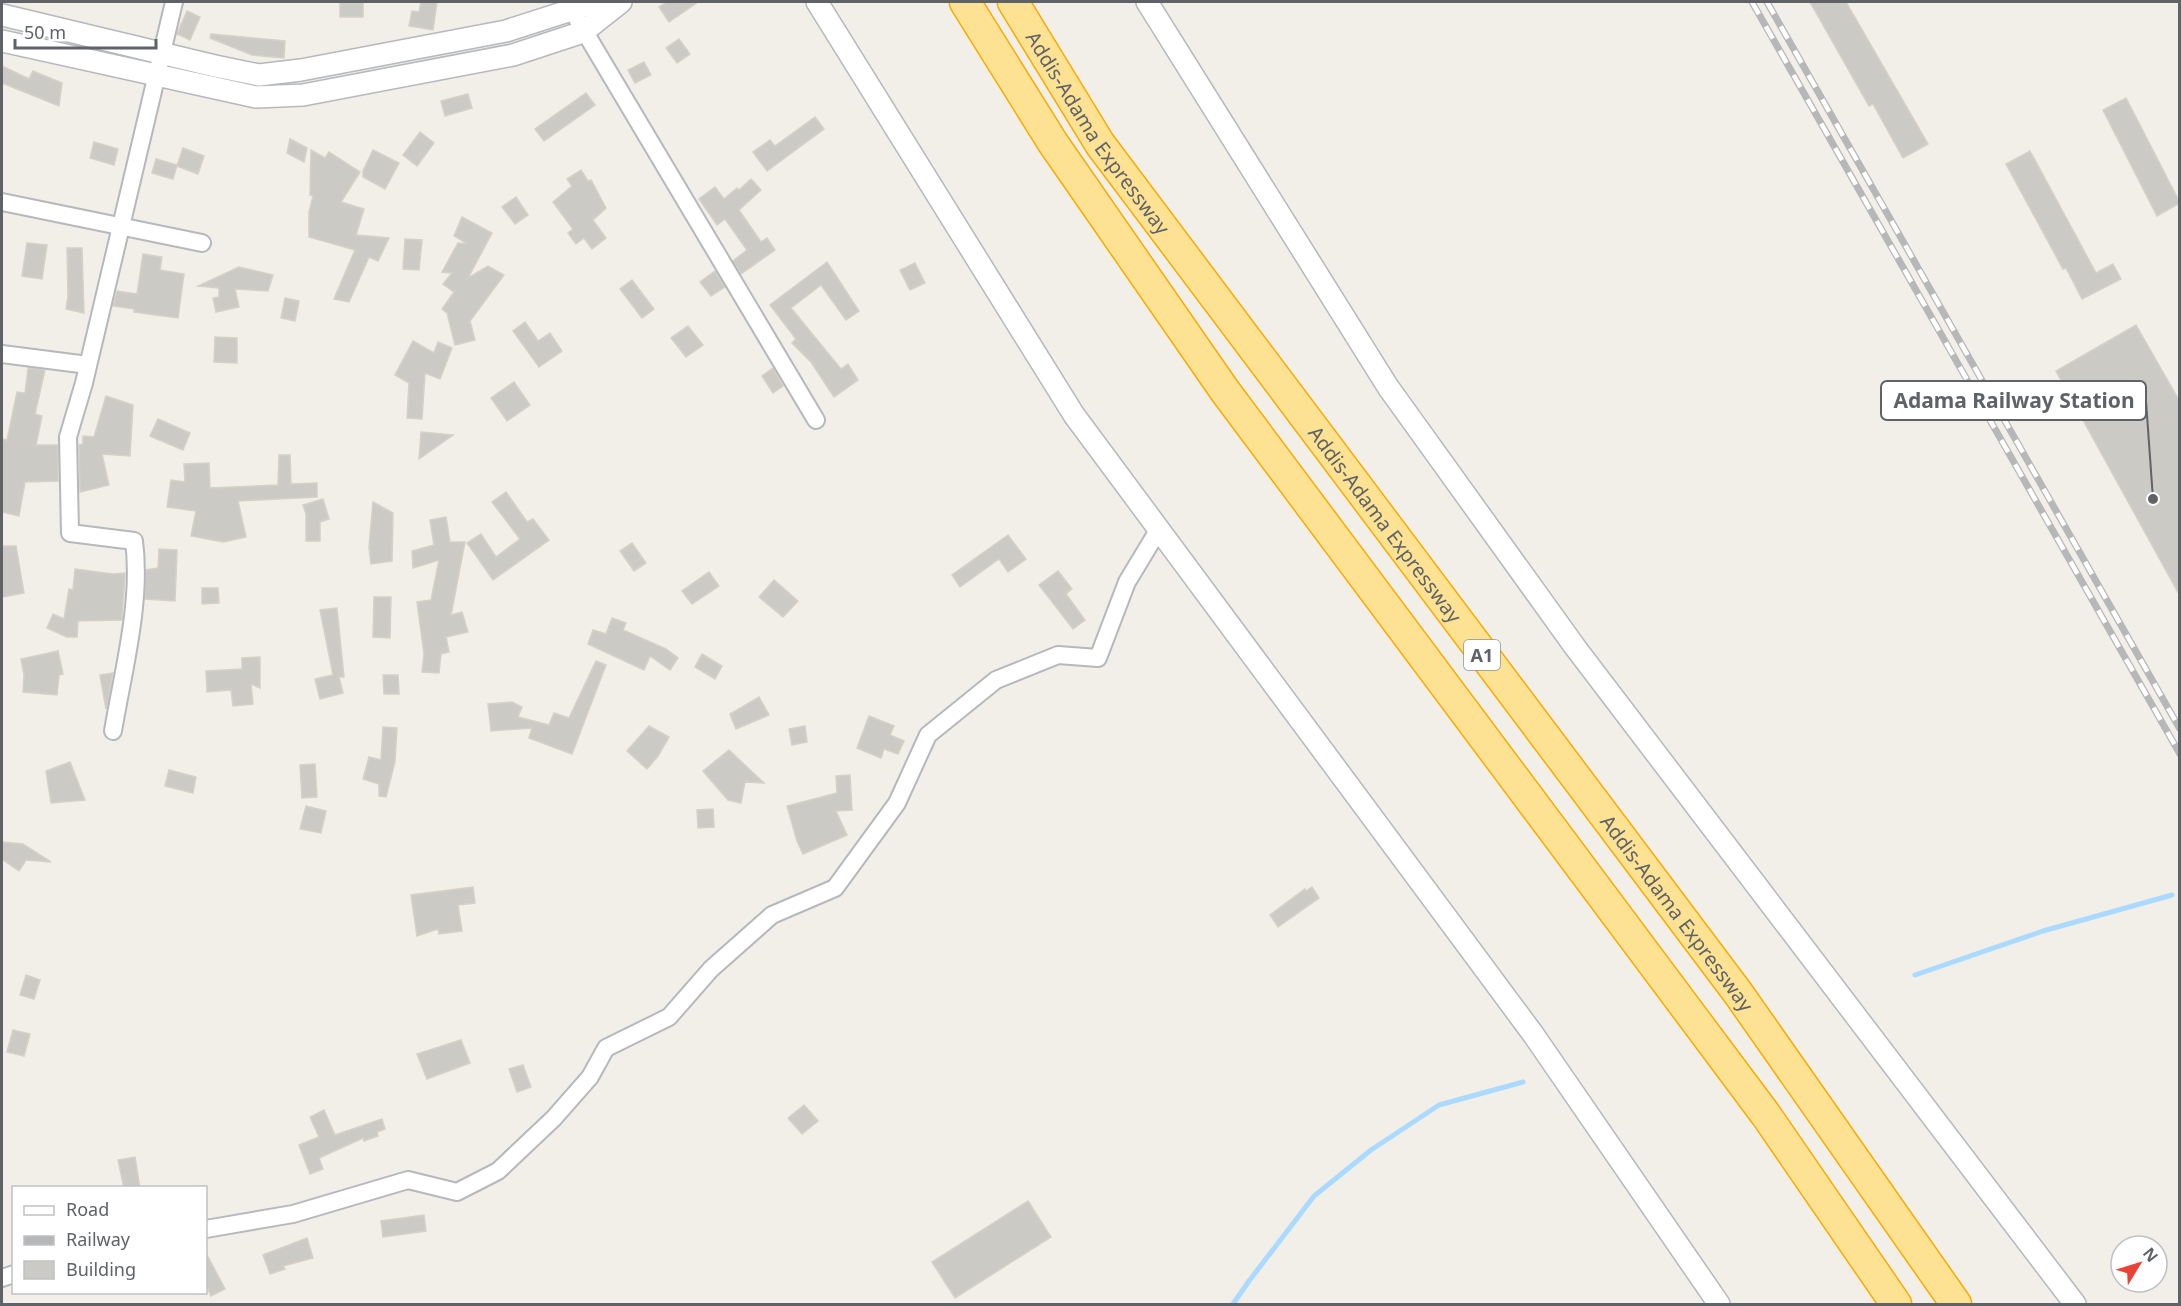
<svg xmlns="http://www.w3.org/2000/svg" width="2181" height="1306" font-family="'Noto Sans',sans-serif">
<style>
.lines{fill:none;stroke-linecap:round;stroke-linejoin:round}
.stream{stroke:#aadaff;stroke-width:5}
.building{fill:#cccac5;stroke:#d6d1c6;stroke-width:1.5}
.minor-casing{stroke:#b5b8bc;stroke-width:20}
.tertiary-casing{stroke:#b5b8bc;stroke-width:24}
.motorway-casing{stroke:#f9ab00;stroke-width:33}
.minor{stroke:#fff;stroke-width:16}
.tertiary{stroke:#fff;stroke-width:21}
.motorway{stroke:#fde293;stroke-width:30}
.rail-casing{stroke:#b6b7b8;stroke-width:7}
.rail{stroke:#fff;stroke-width:4.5;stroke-dasharray:14;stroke-linecap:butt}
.labels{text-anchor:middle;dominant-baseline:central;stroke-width:4.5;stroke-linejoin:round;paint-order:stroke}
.shield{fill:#fff;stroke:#8f9295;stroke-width:1.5}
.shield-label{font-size:18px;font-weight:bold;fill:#5f6368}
.street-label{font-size:20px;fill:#5f6368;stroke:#fff}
.leader{fill:none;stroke:#5f6368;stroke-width:2}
.callout-dot{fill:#5f6368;stroke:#fff;stroke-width:2}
.callout{fill:#fff;stroke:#5f6368;stroke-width:2}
.callout-label{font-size:21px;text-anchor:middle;font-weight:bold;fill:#5f6368}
</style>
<rect width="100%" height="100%" fill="#f1efe8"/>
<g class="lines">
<g class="stream">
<path d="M1915,975L2043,931L2172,895"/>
<path d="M1233,1304L1249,1281L1314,1196L1371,1150L1439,1105L1523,1082"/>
</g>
</g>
<g class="building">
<path d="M421,2H437L433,30L409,26L412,11L419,12Z"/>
<path d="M667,2H698L669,22L659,7Z"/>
<path d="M1810,2H1846L1928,144L1903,158L1873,104L1869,106Z"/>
<rect x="340" y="3" width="23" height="14"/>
<path d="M187,11L200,17L190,40L177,34Z"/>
<path d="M211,34L285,41L284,58L252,55L210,38Z"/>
<path d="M679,39L690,54L677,63L666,48Z"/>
<path d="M644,62L651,75L635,83L628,70Z"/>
<path d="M2,66L29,79L33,71L62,83L59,106L2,83Z"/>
<path d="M586,93L595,105L544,141L535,129Z"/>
<path d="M468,94L472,108L445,116L441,101Z"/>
<path d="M2126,98L2180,203L2157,216L2103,110Z"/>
<path d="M815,117L824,129L767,171L753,152L770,140L775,146Z"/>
<path d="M420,132L434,143L417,166L403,155Z"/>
<path d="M290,139L307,148L304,162L287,153Z"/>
<path d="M94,142L118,149L114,165L90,158Z"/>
<path d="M183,148L204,156L198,174L177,166Z"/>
<path d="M311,150L325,158L329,152L360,172L341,202L364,209L356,235L389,238L378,261L369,257L349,302L334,299L355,250L309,237V212L313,196L310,195Z"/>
<path d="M373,150L399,163L385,189L363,177V171Z"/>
<path d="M2030,151L2096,273L2113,264L2121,279L2082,299L2066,268L2063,269L2006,164Z"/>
<path d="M156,159L177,165L173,179L152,173Z"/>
<path d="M581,170L588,181L591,180L606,208L593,220L606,238L592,249L584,238L576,244L568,233L573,229L553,202L572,186L567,179Z"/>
<path d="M751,179L761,190L739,210L761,242L767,238L775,250L741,274L733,261L747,250L725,219L717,225L699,199L715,187L724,199L737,188L739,190Z"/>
<path d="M516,197L528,215L515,224L502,207Z"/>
<path d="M462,217L492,233L468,278L488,266L504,275L470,321L475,340L455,345L447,313L442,309L454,292L443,284L452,273L442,272L458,243L468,244L454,236Z"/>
<path d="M405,239L422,240L419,270L403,269Z"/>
<path d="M27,243L47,245L42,279L22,276Z"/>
<path d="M67,248H82L84,313L66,309L68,296Z"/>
<path d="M143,254L162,257L160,270L184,274L178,318L134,312V309L113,306L117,291L137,294Z"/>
<path d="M827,262L859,311L846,320L821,285L791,308L841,369L848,364L858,380L834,397L811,362L792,343L796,339L770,305Z"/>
<path d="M915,263L925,283L910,290L900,270Z"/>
<path d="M239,267L273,275L268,291L235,289L239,307L216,312L213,298L219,297V288L198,286Z"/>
<path d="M715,271L725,287L711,296L700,282Z"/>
<path d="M632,280L654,309L642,318L620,289Z"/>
<path d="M285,298L299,301L295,321L281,318Z"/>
<path d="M525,322L538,341L550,333L562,351L539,367L513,331Z"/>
<path d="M2136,325L2180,402V596L2056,371Z"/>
<path d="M688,326L703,345L686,357L671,338Z"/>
<path d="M215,337L237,338V363L214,362Z"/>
<path d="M413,341L434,353L438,342L452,348L440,379L425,373L422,419L407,418L409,383L395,375Z"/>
<path d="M28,368L45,370L35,414L42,416L36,445H58V481L25,482L19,516L2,512V439L7,440L17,392L25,393Z"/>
<path d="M773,368L783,386L773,393L762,376Z"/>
<path d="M514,382L530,405L507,421L491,398Z"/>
<path d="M106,396L133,405L130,456L102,454L109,485L80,492L79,445L83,444V436L94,437Z"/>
<path d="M158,419L190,433L183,450L150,436Z"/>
<path d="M421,432L453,435L419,459Z"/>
<path d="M279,455H290L291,484L317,483V497L238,501L246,537L223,542L191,536L196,511L167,507L171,480L185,482L184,464L209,463L210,488L278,485Z"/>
<path d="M506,492L527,522L533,519L549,540L493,580L467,543L481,534L496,557L520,539L492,502Z"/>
<path d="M323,499L329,519L320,522V541H306V514L303,505Z"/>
<path d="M373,502L393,513L392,561L371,564L369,547Z"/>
<path d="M446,517L450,542H465L451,615L462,612L468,632L446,637L449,652L441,654L439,673L422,672L424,654L417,602L431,600L439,560L413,568L412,551L434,545L430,520Z"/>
<path d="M1008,535L1026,559L1008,572L999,559L960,587L952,575Z"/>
<path d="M632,543L646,563L634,571L620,551Z"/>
<path d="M2,546H16L24,593L2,597Z"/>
<path d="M159,549L177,550L175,601L145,599L146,570L158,568Z"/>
<path d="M75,569L113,574L125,573L122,620L78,621L77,637H67L47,628L53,614L64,619L69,589L73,590Z"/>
<path d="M1058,571L1072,589L1066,594L1085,620L1073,629L1039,585Z"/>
<path d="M709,572L719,586L692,604L682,591Z"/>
<path d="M774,580L798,601L783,617L759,597Z"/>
<path d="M202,588H218L219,603L202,604Z"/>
<path d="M374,597H391L390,638L373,637Z"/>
<path d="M337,608L344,677H339L343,693L320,699L315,679L333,675L320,610Z"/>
<path d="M612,618L626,623L623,630L666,649L678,658L670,670L650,656L644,670L588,644L593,630L606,634Z"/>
<path d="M58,651L63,674L59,675L57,695L23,692L24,675L21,659Z"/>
<path d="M702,654L722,666L715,679L695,667Z"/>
<path d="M260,657V688L251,684L253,704L233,706L231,690L207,692L206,671L242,669V658Z"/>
<path d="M596,661L606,665L572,754L529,738L532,728L491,731L488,704L512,702L522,707L518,717L549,725L554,713L569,718Z"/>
<path d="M113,673L107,706L106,709L100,675Z"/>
<path d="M383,675H398L399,694H384Z"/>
<path d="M759,697L769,715L736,729L730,714Z"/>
<path d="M869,716L894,726L890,735L904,741L898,754L884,749L881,758L857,748Z"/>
<path d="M649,726L669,737L658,756L647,769L627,751Z"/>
<path d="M805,726L807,742L792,745L789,729Z"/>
<path d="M383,727L397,728L395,762L386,797L379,796V784L363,779L369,757L381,760Z"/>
<path d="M729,750L764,783L745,782L741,803L728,800L703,771Z"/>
<path d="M70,762L85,800L51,803L46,771Z"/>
<path d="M315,764L317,797L302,798L300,765Z"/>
<path d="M169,770L196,777L193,793L165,786Z"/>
<path d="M850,775L852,810L836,811L847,835L803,854L797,841L787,806L837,793L836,776Z"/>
<path d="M306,806L326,811L321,833L300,829Z"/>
<path d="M713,809L714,827L698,828L697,810Z"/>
<path d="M2,842L23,844L51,862L26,860L19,871L2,859Z"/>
<path d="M473,887L475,903L458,905L462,931L439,934L438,929L417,936L411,895Z"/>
<path d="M1312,887L1319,898L1278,927L1270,915L1305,889L1306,891Z"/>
<path d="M26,975L40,980L34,999L20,995Z"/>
<path d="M13,1030L30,1034L24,1056L7,1052Z"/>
<path d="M461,1040L470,1063L427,1079L417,1054Z"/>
<path d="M523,1065L531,1087L517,1092L509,1069Z"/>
<path d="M804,1105L818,1121L802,1134L788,1118Z"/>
<path d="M324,1110L335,1135L382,1119L385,1129L377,1132L378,1136L364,1141L363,1138L319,1158L323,1169L310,1174L299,1145L319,1137L310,1117Z"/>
<path d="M135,1157L140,1188H124L118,1160Z"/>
<path d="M1028,1201L1051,1237L955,1298L932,1262Z"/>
<path d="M424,1215L426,1231L383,1237L381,1221Z"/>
<path d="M307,1238L313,1258L283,1266L285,1269L270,1274L263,1255Z"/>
<path d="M206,1253L225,1289L211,1296L206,1285Z"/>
</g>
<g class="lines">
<defs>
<g id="minor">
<path d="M567,2L816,420"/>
<path d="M2,202L202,243"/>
<path d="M2,354L88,365"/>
<path d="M113,731C123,671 142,602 134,541L70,533L68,437L84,383L174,2"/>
<path d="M206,1229L293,1214L408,1180L457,1192L498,1171L554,1118L590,1077L606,1048L669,1017L711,969L772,915L835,888L897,803L928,735L996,680L1058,655L1098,658L1127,582L1159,529"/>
<path d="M2,1278L14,1274"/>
</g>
<g id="tertiary">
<path d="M817,2L1074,415L1533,1034L1719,1304"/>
<path d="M1147,2L1388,387L1575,647L2075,1304"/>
<path d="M2,15L215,66L259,75L301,70L506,31L596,2"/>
<path d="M2,41L256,97L303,95L513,55L583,32L621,2"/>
</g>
<g id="motorway">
<path d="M965,2L1053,143L1225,391L1766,1115L1896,1304"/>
<path id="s1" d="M1013,2L1100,144L1738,993L1956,1304"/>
</g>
</defs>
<use href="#minor" class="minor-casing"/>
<use href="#tertiary" class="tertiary-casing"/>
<use href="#motorway" class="motorway-casing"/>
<use href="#minor" class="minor"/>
<use href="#tertiary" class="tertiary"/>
<use href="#motorway" class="motorway"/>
<defs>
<g id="rail">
<path d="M1752,2L2180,754"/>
<path d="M1767,2L2180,729"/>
</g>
</defs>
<use href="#rail" class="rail-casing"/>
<use href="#rail" class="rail"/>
</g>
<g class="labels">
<rect class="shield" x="1464" y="640" width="36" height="30" rx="4.5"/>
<g class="shield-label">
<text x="1482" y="655">A1</text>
</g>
<g class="street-label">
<text stroke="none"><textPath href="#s1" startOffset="156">Addis-Adama Expressway</textPath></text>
<text stroke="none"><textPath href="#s1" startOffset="642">Addis-Adama Expressway</textPath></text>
<text stroke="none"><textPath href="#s1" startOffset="1128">Addis-Adama Expressway</textPath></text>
</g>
</g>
<path class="leader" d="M2153 499L2146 401"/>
<circle class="callout-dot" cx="2153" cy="499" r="6"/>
<rect class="callout" x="1881" y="381" width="265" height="39" rx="6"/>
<g class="callout-label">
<text x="2014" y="408">Adama Railway Station</text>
</g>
<rect width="2181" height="1306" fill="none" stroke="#5f6368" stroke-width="6"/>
<rect x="12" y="1186" width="195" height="108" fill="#ffffff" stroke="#bfc1c3" stroke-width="1.5"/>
<rect x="24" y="1206" width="30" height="9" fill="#ffffff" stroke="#bfc1c3" stroke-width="1.5"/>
<text x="66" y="1216" font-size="18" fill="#5f6368">Road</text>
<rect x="24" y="1236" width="30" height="9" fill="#b6b7b8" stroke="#bfc1c3" stroke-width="1.5"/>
<text x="66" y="1246" font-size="18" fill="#5f6368">Railway</text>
<rect x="24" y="1261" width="30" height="18" fill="#cccac5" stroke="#bfc1c3" stroke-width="1.5"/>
<text x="66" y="1276" font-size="18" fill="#5f6368">Building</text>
<g transform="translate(2139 1264) rotate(52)"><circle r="28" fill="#ffffff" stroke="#bfc1c3" stroke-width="1.5"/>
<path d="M0-4.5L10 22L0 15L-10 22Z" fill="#ea4335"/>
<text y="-9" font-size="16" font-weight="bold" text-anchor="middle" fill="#5f6368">N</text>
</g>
<path d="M15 39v9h141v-9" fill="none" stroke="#5f6368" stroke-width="3"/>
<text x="24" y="39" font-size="18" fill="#5f6368" stroke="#ffffff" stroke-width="4.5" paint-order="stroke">50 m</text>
</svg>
